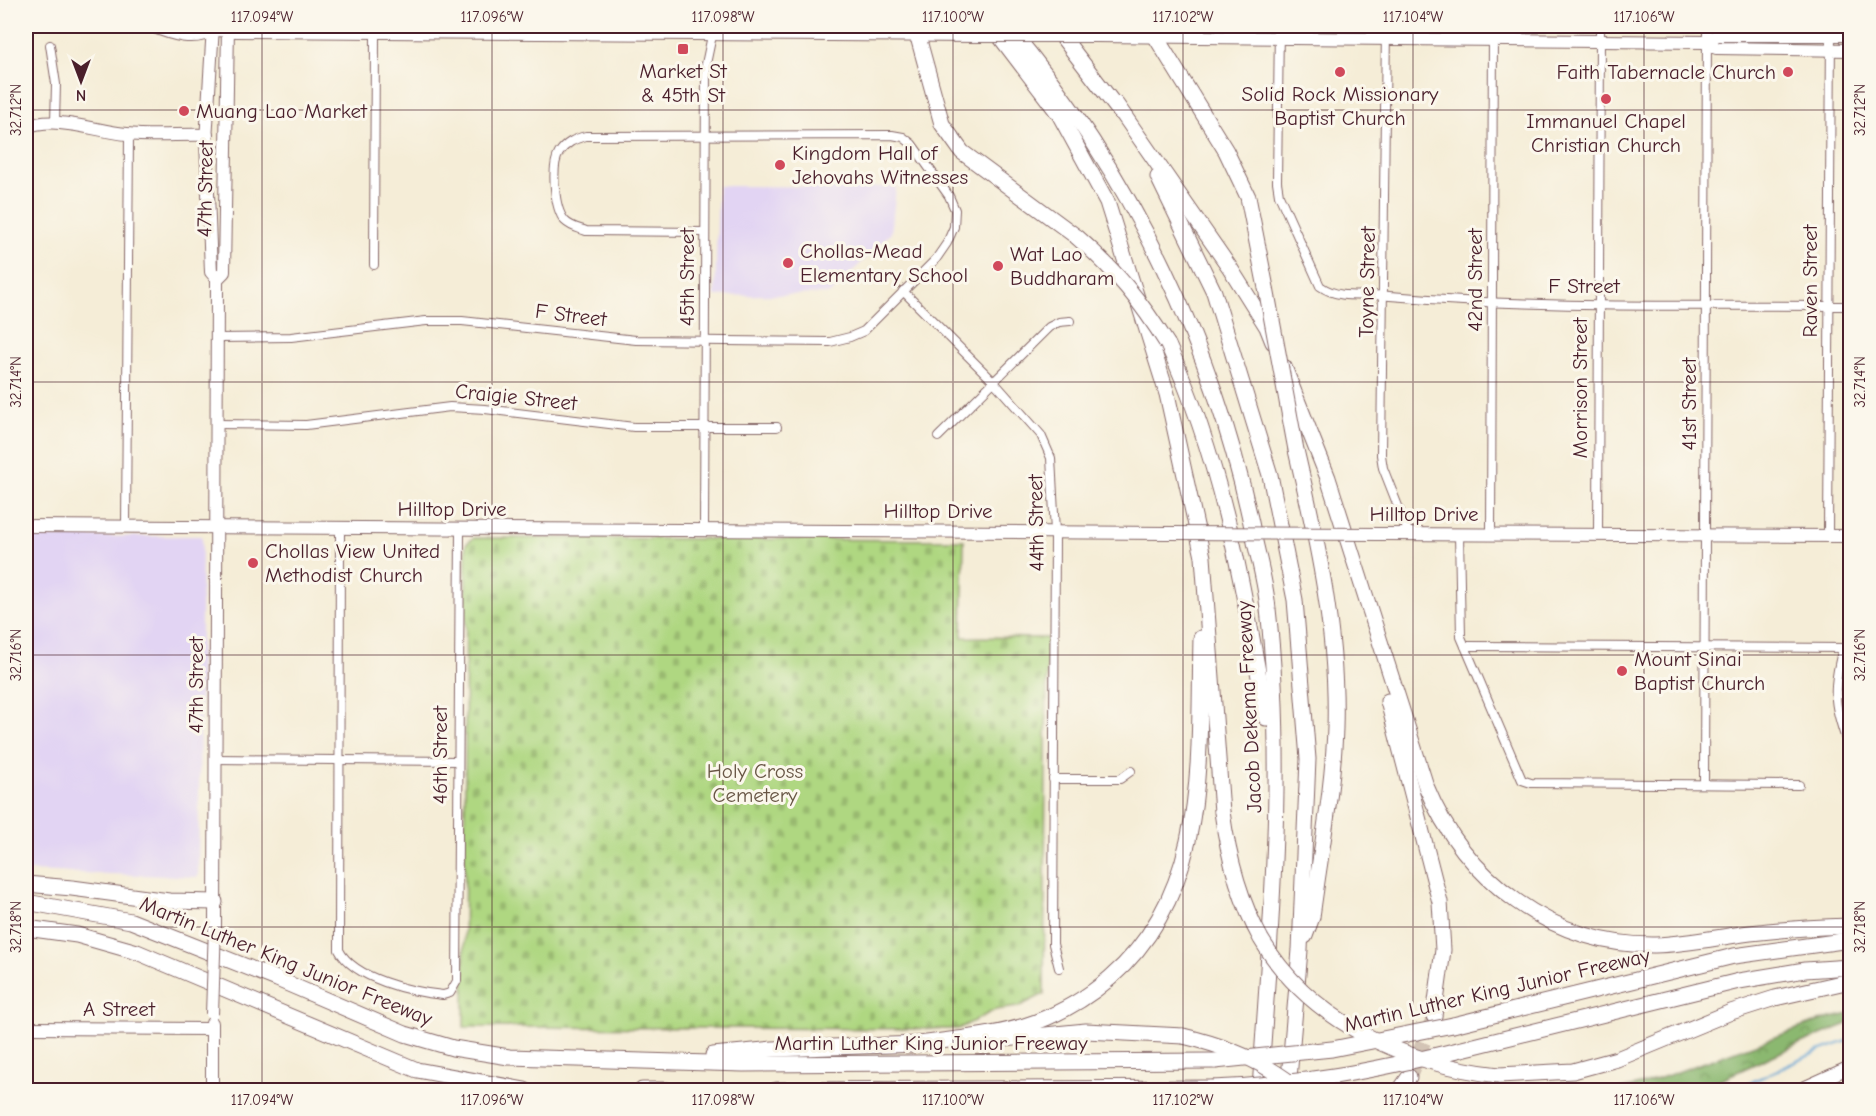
<svg xmlns="http://www.w3.org/2000/svg" width="1876" height="1116" font-family="'Comic Neue',sans-serif">
<style>
.built{fill:#e2d4f3}
.forest{fill:url(#forest-crowns);stroke:#6a6c4d;stroke-width:1.5}
.cemetery{fill:url(#cemetery-stones);stroke:#7c7b56;stroke-width:1.5}
.lines{fill:none;stroke-linecap:round;stroke-linejoin:round}
.stream{stroke:#61a4d6;stroke-width:2}
.highway-tunnel{stroke:#d3c4b5;stroke-width:15;stroke-dasharray:15 8;stroke-linecap:butt}
.street-casing{stroke:#866767;stroke-width:10}
.secondary-casing{stroke:#866767;stroke-width:14}
.primary-casing{stroke:#866767;stroke-width:14}
.highway-casing{stroke:#866767;stroke-width:17}
.street{stroke:#fff;stroke-width:8}
.secondary{stroke:#fff;stroke-width:12}
.primary{stroke:#fff;stroke-width:12}
.highway{stroke:#fff;stroke-width:15}
.secondary-bridge-casing{stroke:#866767;stroke-width:14;stroke-linecap:butt}
.primary-bridge-casing{stroke:#866767;stroke-width:14;stroke-linecap:butt}
.highway-bridge-casing{stroke:#866767;stroke-width:17;stroke-linecap:butt}
.secondary-bridge{stroke:#fff;stroke-width:12}
.primary-bridge{stroke:#fff;stroke-width:12}
.highway-bridge{stroke:#fff;stroke-width:15}
.ticks{fill:none;stroke:#4a1f2b;stroke-width:1.5;stroke-opacity:0.45}
.poi-dot{fill:#d1495b;stroke:#fbf7ec;stroke-width:2}
.labels{text-anchor:middle;dominant-baseline:central;stroke-width:6;stroke-linejoin:round;paint-order:stroke}
.poi-label{font-size:21px;fill:#4a1f2b;stroke:#fbf7ec;text-anchor:start}
.street-label{font-size:21px;fill:#4a1f2b;stroke:#fbf7ec}
.park-label{font-size:21px;fill:#685645;stroke:#fbf7ec}
.neatline{fill:none;stroke:#4a1f2b;stroke-width:2}
.ticks-label{font-size:15px;text-anchor:middle;fill:#4a1f2b}
</style>
<defs>
<pattern id="forest-crowns" width="20" height="18" patternUnits="userSpaceOnUse" patternTransform="scale(1.5)"><rect width="20" height="18" fill="#8bb86f"/><path d="M2 6a3 3 0 1 1 6 0M12 15a3 3 0 1 1 6 0" fill="none" stroke="#74955b"/></pattern>
<pattern id="cemetery-stones" width="16" height="16" patternUnits="userSpaceOnUse" patternTransform="scale(1.5)"><rect width="16" height="16" fill="#afd781"/><path d="M2 7V4a2 2 0 0 1 4 0v3zM10 15v-3a2 2 0 0 1 4 0v3z" fill="#98b870"/></pattern>
</defs>
<rect width="100%" height="100%" fill="#fbf7ec"/>
<filter id="ink" filterUnits="userSpaceOnUse"><feTurbulence type="fractalNoise" baseFrequency=".0167" numOctaves="2"/><feDisplacementMap in="SourceGraphic" scale="12" xChannelSelector="R" yChannelSelector="G"/><feConvolveMatrix kernelMatrix="1 2 1 2 8 2 1 2 1" color-interpolation-filters="sRGB"/></filter>
<filter id="wash" filterUnits="userSpaceOnUse"><feTurbulence type="fractalNoise" baseFrequency=".008" numOctaves="4" result="noise"/><feDisplacementMap in="SourceGraphic" scale="24" xChannelSelector="R" yChannelSelector="G"/><feGaussianBlur stdDeviation="1.35" result="paint"/><feColorMatrix in="noise" values="0 0 0 0 0 0 0 0 0 0 0 0 0 0 0 0 0 1.4 0 .05"/><feComposite in="paint" operator="in"/></filter>
<g filter="url(#wash)">
<rect width="100%" height="100%" fill="#f5edd7"/>
<g class="built">
<path d="M718,186L896,187L891,233L830,294L715,296Z"/>
<path d="M202,536L198,877L26,871V537Z"/>
</g>
<path class="forest" d="M1850,1014V1023L1801,1043L1697,1090H1618L1644,1084L1822,1020Z"/>
<path class="cemetery" d="M474,538L964,540L962,637L1047,638L1044,994L1018,1007L995,1010L958,1029L464,1027L466,544Z"/>
<g class="lines">
<path class="stream" d="M1734,1090L1819,1051L1850,1040"/>
</g>
</g>
<g filter="url(#ink)">
<g class="lines">
<path class="highway-tunnel" d="M1409,1077L1433,1019"/>
<defs>
<g id="street">
<path d="M1279,26L1277,182L1279,195L1320,286C1341,301 1365,293 1390,296C1543,309 1697,305 1850,306"/>
<path d="M1386,26L1381,455L1383,468L1409,534"/>
<path d="M50,45L56,84L55,123"/>
<path d="M374,265L375,31"/>
<path d="M903,291L994,382L1041,435L1051,458L1055,532L1053,944L1059,968"/>
<path d="M217,338L291,337L426,321H462L636,340L830,342L850,337L864,331L936,259L947,243L954,227L955,210L949,196L912,144L903,137L892,135L586,136C574,139 566,143 559,153C551,166 554,209 565,221C571,227 578,228 586,231L705,232"/>
<path d="M216,424L306,425L450,407L485,409L634,427H777"/>
<path d="M938,437L1049,327L1059,322L1070,321"/>
<path d="M126,526L129,134"/>
<path d="M340,528L339,950C354,979 412,992 443,995L450,993L457,981L460,529"/>
<path d="M704,530L706,64L714,26"/>
<path d="M1459,534L1461,637L1522,780L1531,783L1799,785"/>
<path d="M1491,534L1493,26"/>
<path d="M1598,535L1600,26"/>
<path d="M1828,536L1831,26"/>
<path d="M1465,646L1850,648"/>
<path d="M1843,648C1831,692 1834,708 1850,750"/>
<path d="M215,759L458,761"/>
<path d="M1053,779H1120L1131,771"/>
<path d="M1704,783L1707,26"/>
</g>
<g id="secondary">
<path d="M213,26L206,141L211,272L217,279L215,926"/>
<path d="M26,127C56,115 95,131 127,134C153,137 181,134 207,135"/>
<path d="M217,279L224,272L228,26"/>
<path d="M26,526L1169,533"/>
<path d="M1382,534L1850,536"/>
<path d="M26,1028L212,1029"/>
<path d="M212,1090V1023"/>
<path d="M1799,1090L1850,1067"/>
</g>
<g id="primary">
<path d="M152,26C171,34 195,42 213,30"/>
<path d="M200,26L213,30L237,31L982,36"/>
<path d="M1096,36L1707,42L1716,48L1850,50"/>
<path d="M1707,42L1717,35H1850"/>
</g>
<g id="highway">
<path d="M915,26L942,124L962,152L1077,237"/>
<path d="M992,26L1059,114L1107,202L1167,394L1203,557L1222,812"/>
<path d="M1007,26C1131,172 1218,354 1255,542C1260,564 1266,586 1268,609C1286,769 1270,931 1260,1090"/>
<path d="M1054,26L1120,112"/>
<path d="M1149,26L1226,151L1248,197L1266,288"/>
<path d="M1116,104L1230,268L1267,327L1273,342"/>
<path d="M1158,177L1214,292L1270,475L1295,600L1308,759L1300,950L1288,1090"/>
<path d="M1168,345C1222,461 1245,593 1266,718"/>
<path d="M1284,367L1328,478L1426,786C1464,880 1553,946 1655,945C1687,944 1719,937 1750,933C1784,929 1817,927 1850,926"/>
<path d="M1296,450C1317,540 1338,634 1335,728C1333,791 1320,855 1312,917L1305,936"/>
<path d="M1388,701L1440,902L1443,950L1434,1016"/>
<path d="M26,884L72,888L169,901L215,902"/>
<path d="M26,902L131,921L277,979L405,1034L453,1048L509,1057L743,1064L1215,1061"/>
<path d="M26,928L77,935L137,952L417,1070L525,1090"/>
<path d="M1453,1025L1734,956L1850,940"/>
<path d="M1003,1039L1086,1031L1183,1036"/>
<path d="M910,1045C952,1039 996,1037 1036,1022C1063,1012 1088,997 1110,978C1210,891 1198,759 1201,638"/>
<path d="M1458,1050L1739,981L1805,970L1850,967"/>
<path d="M713,1055L773,1049L919,1044"/>
<path d="M1499,1075L1573,1071L1617,1059L1731,1012L1775,998L1850,981"/>
<path d="M642,1090H667"/>
<path d="M776,1090L1212,1088"/>
<path d="M1400,1090L1409,1077"/>
</g>
</defs>
<use href="#street" class="street-casing"/>
<use href="#secondary" class="secondary-casing"/>
<use href="#primary" class="primary-casing"/>
<use href="#highway" class="highway-casing"/>
<use href="#street" class="street"/>
<use href="#secondary" class="secondary"/>
<use href="#primary" class="primary"/>
<use href="#highway" class="highway"/>
<defs>
<g id="secondary-bridge">
<path d="M1169,533L1382,534"/>
<path d="M212,1014L215,926"/>
</g>
<path id="primary-bridge" d="M982,36H1096"/>
<g id="highway-bridge">
<path d="M1077,237C1117,272 1140,300 1168,345"/>
<path d="M1266,288L1296,450"/>
<path d="M1222,812C1228,855 1240,901 1261,939C1310,1022 1407,1065 1499,1075"/>
<path d="M1183,1036C1222,1045 1261,1060 1293,1085"/>
<path d="M1215,1061L1332,1049L1453,1025"/>
<path d="M1212,1088C1299,1085 1373,1071 1458,1050"/>
</g>
</defs>
<use href="#secondary-bridge" class="secondary-bridge-casing"/>
<use href="#primary-bridge" class="primary-bridge-casing"/>
<use href="#highway-bridge" class="highway-bridge-casing"/>
<use href="#secondary-bridge" class="secondary-bridge"/>
<use href="#primary-bridge" class="primary-bridge"/>
<use href="#highway-bridge" class="highway-bridge"/>
</g>
</g>
<path class="ticks" d="M32,26V1090M262,26V1090M492,26V1090M723,26V1090M953,26V1090M1183,26V1090M1413,26V1090M1644,26V1090M26,110H1850M26,382H1850M26,655H1850M26,927H1850"/>
<g class="poi-dot">
<rect x="677" y="43" width="12" height="12" rx="3"/>
<circle cx="1340" cy="72" r="6"/>
<circle cx="1788" cy="72" r="6"/>
<circle cx="1606" cy="99" r="6"/>
<circle cx="184" cy="111" r="6"/>
<circle cx="780" cy="165" r="6"/>
<circle cx="788" cy="263" r="6"/>
<circle cx="998" cy="266" r="6"/>
<circle cx="253" cy="563" r="6"/>
<circle cx="1622" cy="671" r="6"/>
</g>
<g class="labels">
<g class="poi-label">
<text x="683" y="71" text-anchor="middle">Market St<tspan x="683" dy="24">&amp; 45th St</tspan></text>
<text x="1776" y="72" text-anchor="end">Faith Tabernacle Church</text>
<text x="1340" y="94" text-anchor="middle">Solid Rock Missionary<tspan x="1340" dy="24">Baptist Church</tspan></text>
<text x="196" y="111">Muang Lao Market</text>
<text x="1606" y="121" text-anchor="middle">Immanuel Chapel<tspan x="1606" dy="24">Christian Church</tspan></text>
<text x="792" y="153">Kingdom Hall of<tspan x="792" dy="24">Jehovahs Witnesses</tspan></text>
<text x="800" y="251">Chollas-Mead<tspan x="800" dy="24">Elementary School</tspan></text>
<text x="1010" y="254">Wat Lao<tspan x="1010" dy="24">Buddharam</tspan></text>
<text x="265" y="551">Chollas View United<tspan x="265" dy="24">Methodist Church</tspan></text>
<text x="1634" y="659">Mount Sinai<tspan x="1634" dy="24">Baptist Church</tspan></text>
</g>
<g class="street-label">
<text transform="translate(205 189) rotate(-89)">47th Street</text>
<text transform="translate(687 277) rotate(-90)">45th Street</text>
<text transform="translate(1475 280) rotate(-90)">42nd Street</text>
<text transform="translate(1810 281) rotate(-90)">Raven Street</text>
<text transform="translate(1367 282) rotate(-89)">Toyne Street</text>
<text x="1584" y="286">F Street</text>
<text transform="translate(571 315) rotate(7)">F Street</text>
<text transform="translate(1580 388) rotate(-90)">Morrison Street</text>
<text transform="translate(516 397) rotate(6)">Craigie Street</text>
<text transform="translate(1689 404) rotate(-90)">41st Street</text>
<text x="452" y="509">Hilltop Drive</text>
<text x="938" y="511">Hilltop Drive</text>
<text x="1424" y="514">Hilltop Drive</text>
<text transform="translate(1036 523) rotate(-91)">44th Street</text>
<text transform="translate(196 685) rotate(-90)">47th Street</text>
<text transform="translate(1249 707) rotate(-93)">Jacob Dekema Freeway</text>
<text transform="translate(440 755) rotate(-90)">46th Street</text>
<text transform="translate(286 961) rotate(22)">Martin Luther King Junior Freeway</text>
<text transform="translate(1497 990) rotate(-13)">Martin Luther King Junior Freeway</text>
<text x="119" y="1009">A Street</text>
<text x="931" y="1043">Martin Luther King Junior Freeway</text>
</g>
<g class="park-label">
<text x="755" y="771">Holy Cross<tspan x="755" dy="24">Cemetery</tspan></text>
</g>
</g>
<rect width="1876" height="1116" fill="none" stroke="#fbf7ec" stroke-width="66"/>
<g transform="translate(81 81) rotate(180)" stroke="#fbf7ec" stroke-width="4.5" paint-order="stroke">
<path d="M0-4.5L10 22L0 15L-10 22Z" fill="#4a1f2b"/>
<text y="-9" font-size="16" font-weight="bold" text-anchor="middle" fill="#4a1f2b">N</text>
</g>
<rect x="33" y="33" width="1810" height="1050" class="neatline"/>
<g class="ticks-label">
<text x="262" y="22">117.094°W</text>
<text x="492" y="22">117.096°W</text>
<text x="723" y="22">117.098°W</text>
<text x="953" y="22">117.100°W</text>
<text x="1183" y="22">117.102°W</text>
<text x="1413" y="22">117.104°W</text>
<text x="1644" y="22">117.106°W</text>
<text transform="translate(1860 110) rotate(-90)" y="5">32.712°N</text>
<text transform="translate(16 110) rotate(-90)" y="5">32.712°N</text>
<text transform="translate(1860 382) rotate(-90)" y="5">32.714°N</text>
<text transform="translate(16 382) rotate(-90)" y="5">32.714°N</text>
<text transform="translate(1860 655) rotate(-90)" y="5">32.716°N</text>
<text transform="translate(16 655) rotate(-90)" y="5">32.716°N</text>
<text transform="translate(1860 927) rotate(-90)" y="5">32.718°N</text>
<text transform="translate(16 927) rotate(-90)" y="5">32.718°N</text>
<text x="262" y="1105">117.094°W</text>
<text x="492" y="1105">117.096°W</text>
<text x="723" y="1105">117.098°W</text>
<text x="953" y="1105">117.100°W</text>
<text x="1183" y="1105">117.102°W</text>
<text x="1413" y="1105">117.104°W</text>
<text x="1644" y="1105">117.106°W</text>
</g>
</svg>
